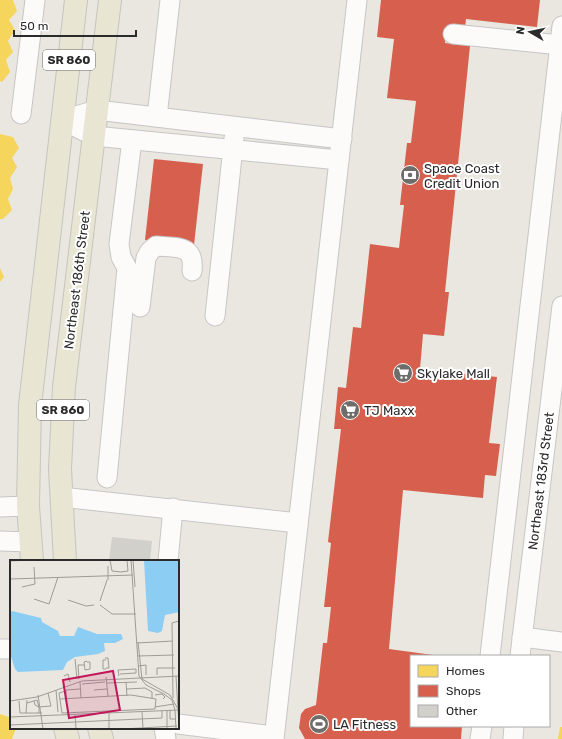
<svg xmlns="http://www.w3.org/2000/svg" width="562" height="739" font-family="Rubik,sans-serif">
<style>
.homes{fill:#f6d55c}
.shops{fill:#d6604d}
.building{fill:#d2d0cb}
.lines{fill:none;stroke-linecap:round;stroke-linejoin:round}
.minor-casing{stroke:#c7c6c6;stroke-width:21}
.major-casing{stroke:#c5c4c1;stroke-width:24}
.minor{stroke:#fcfbfa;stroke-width:19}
.major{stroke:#e8e5d2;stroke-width:22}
.labels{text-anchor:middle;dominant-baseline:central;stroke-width:4;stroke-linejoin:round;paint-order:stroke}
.shield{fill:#fff;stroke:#6b6b6b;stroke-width:1}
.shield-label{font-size:12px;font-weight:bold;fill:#2b2b2b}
.poi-label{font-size:13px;fill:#2b2b2b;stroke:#fff;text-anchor:start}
.street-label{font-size:13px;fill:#2b2b2b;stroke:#fff}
.inset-road{fill:none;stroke:#9e9c98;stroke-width:1}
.view{fill:#c2185b;fill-opacity:0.15;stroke:#c2185b;stroke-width:2}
.inset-edge{fill:none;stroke:#2b2b2b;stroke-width:2}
</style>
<rect width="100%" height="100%" fill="#eae7e0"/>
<g class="homes">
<path d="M0,0H13L17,11L9,20L15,30L8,41L13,52L6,60L10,72L2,82L0,81Z"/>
<path d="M0,134L13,137L19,148L12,158L17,167L10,178L13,189L8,199L12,210L3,219H0Z"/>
<path d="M0,268L4,277L0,282Z"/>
<path d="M11,713V728H16L12,739H0V714L9,717Z"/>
<path d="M560,727H562V739H558Z"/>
</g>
<g class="shops">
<path d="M381,0H540L537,27L466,19L465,28L447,27L445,43L470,46L445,292H449L444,336L423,334L420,369L497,377L489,443L500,444L496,476L485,475L483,498L403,490L389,649L433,655L411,656V726H462L461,739H305L299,728L301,714L305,709L316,705L323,643H327L331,607H324L331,543L328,542L341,429H334L338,387L346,388L353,327L361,328L370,244L399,248L404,205H400L407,143H411L416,101L387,98L394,39L377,37Z"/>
<path d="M154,159L203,164L194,245L145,240Z"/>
</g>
<path class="building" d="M112,537L152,541L150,561H109Z"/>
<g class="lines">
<defs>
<g id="minor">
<path d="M453,34L560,45"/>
<path d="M21,114L35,0"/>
<path d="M157,117L170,0"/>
<path d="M62,120L97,110L342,139"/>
<path d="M62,120L94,136L339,160"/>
<path d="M140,307L146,258L150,251L156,246C177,248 195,244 192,271"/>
<path d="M215,316L234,138"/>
<path d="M107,478L127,268L121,257L119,244L132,140"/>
<path d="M61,497L298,523"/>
<path d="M0,507L28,506"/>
<path d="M0,541L30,542"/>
<path d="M168,561L173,508"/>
<path d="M522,637L562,642"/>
<path d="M0,649H11"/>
<path d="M490,656L562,26"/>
<path d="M520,656L562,306"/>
<path d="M178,724L274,736"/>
<path d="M164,728L166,739"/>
<path d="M274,739L357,0"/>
<path d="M480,739L482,726"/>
<path d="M513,739L514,726"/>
</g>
<g id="major">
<path d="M32,561L28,506L30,405L76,0"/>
<path d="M65,561L60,469L64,387L110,0"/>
<path d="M65,728L68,739"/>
<path d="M99,728L102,739"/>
</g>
</defs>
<use href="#minor" class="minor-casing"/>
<use href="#major" class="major-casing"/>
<use href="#minor" class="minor"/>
<use href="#major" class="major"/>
</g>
<defs>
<symbol id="bank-disc" viewBox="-11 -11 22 22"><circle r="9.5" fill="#6e6d6a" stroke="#fff"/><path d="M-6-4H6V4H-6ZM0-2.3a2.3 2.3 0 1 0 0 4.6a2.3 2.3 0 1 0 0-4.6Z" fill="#fff"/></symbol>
<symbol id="supermarket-disc" viewBox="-11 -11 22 22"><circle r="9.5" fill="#6e6d6a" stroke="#fff"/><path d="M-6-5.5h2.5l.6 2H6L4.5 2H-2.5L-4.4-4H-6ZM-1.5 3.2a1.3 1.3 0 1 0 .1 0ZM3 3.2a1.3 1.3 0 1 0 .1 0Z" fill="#fff"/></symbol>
<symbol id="stadium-disc" viewBox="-11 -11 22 22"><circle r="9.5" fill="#6e6d6a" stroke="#fff"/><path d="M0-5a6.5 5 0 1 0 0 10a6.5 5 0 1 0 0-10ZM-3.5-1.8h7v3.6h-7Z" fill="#fff"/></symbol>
</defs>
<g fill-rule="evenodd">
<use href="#bank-disc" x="399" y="164" width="22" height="22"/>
<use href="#supermarket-disc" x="392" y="362" width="22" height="22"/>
<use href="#supermarket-disc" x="339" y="399" width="22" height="22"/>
<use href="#stadium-disc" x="308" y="713" width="22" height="22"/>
</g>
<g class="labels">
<g class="shield">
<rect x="43" y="50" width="52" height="20" rx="3"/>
<rect x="37" y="400" width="52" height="20" rx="3"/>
</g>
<g class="shield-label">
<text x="69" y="60">SR 860</text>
<text x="63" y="410">SR 860</text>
</g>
<g class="poi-label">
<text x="424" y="168">Space Coast<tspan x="424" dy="15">Credit Union</tspan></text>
<text x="417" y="373">Skylake Mall</text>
<text x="364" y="410">TJ Maxx</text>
<text x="333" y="724">LA Fitness</text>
</g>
<g class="street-label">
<text transform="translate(77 280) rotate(-83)">Northeast 186th Street</text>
<text transform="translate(541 481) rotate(-83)">Northeast 183rd Street</text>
</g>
</g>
<g transform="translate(10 560)">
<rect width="169" height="169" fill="#eae7e0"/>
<path d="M134,0H169V52L155,55L152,71L148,73L138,71ZM2,51L31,58L32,62L48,71L50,76H64L68,67L87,74H111L113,79L105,83H94L95,91L88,94L65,97L57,102L53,110L8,112L5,109L0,93V52Z" fill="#8ccdf4"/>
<path class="inset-road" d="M100,0L102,11L111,12L118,11L117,0M121,0L129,116L136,125L154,134L162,140L165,150L166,169M123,0L125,27M0,1L20,0M98,6V20M0,19L123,15M12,27L25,24L24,7M24,39L39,44L48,17M58,40L76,46L84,45M90,41L97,20M90,45L102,54H126M128,82L132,119L160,135L168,149M127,83L163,81M128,96L164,95M95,98H98L99,108H96M65,99L67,119M96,100H93V109H96M77,101L74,102L75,110L80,109V102H77M128,106L136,105V115M147,115V108H165M54,116L58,114L60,122M109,116L108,110L126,109V113L110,114M166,116L169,167M96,117L98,136M69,119L68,105H74M70,122L71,138M116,122L117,136M97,123L127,122M72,124L95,122M117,129L135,128L142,132V138M46,130L48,152M84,130L97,129M56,131L49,133L52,153L145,149L146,139M28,135L33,169M145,135L152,134L155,137L153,139M56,138V130L70,129M163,138L162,63L169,61M50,139L121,135L146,139M0,141L27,137L72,121L169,116M9,141L10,153H16L17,140M24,141L25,145L29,147V153M17,143L27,140L29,147L41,146L38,133M145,147L164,144M157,150V169M160,150V159H166M132,152L133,168M16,153H32M99,153V169M65,154L66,169M0,157L169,150M0,165L152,158V151M112,169L167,166"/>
<path class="view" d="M103,111L110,150L59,158L53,120Z"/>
<rect width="169" height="169" class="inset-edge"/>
</g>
<rect x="410" y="655" width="140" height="72" fill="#ffffff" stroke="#aaaaaa"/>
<rect x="418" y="665" width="20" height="12" fill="#f6d55c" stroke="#aaaaaa"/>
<text x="446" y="675" font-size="12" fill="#2b2b2b">Homes</text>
<rect x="418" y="685" width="20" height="12" fill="#d6604d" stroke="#aaaaaa"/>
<text x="446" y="695" font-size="12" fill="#2b2b2b">Shops</text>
<rect x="418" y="705" width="20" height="12" fill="#d2d0cb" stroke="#aaaaaa"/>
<text x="446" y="715" font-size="12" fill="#2b2b2b">Other</text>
<g transform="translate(530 32) rotate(279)" stroke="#ffffff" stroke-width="3" paint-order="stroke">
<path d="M0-3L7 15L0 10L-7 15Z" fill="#2b2b2b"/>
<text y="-6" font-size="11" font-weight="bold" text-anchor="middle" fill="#2b2b2b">N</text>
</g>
<path d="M14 30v6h122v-6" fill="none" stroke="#2b2b2b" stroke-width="2"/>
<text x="20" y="30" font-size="12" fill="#2b2b2b" stroke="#ffffff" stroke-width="3" paint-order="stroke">50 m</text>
</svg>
